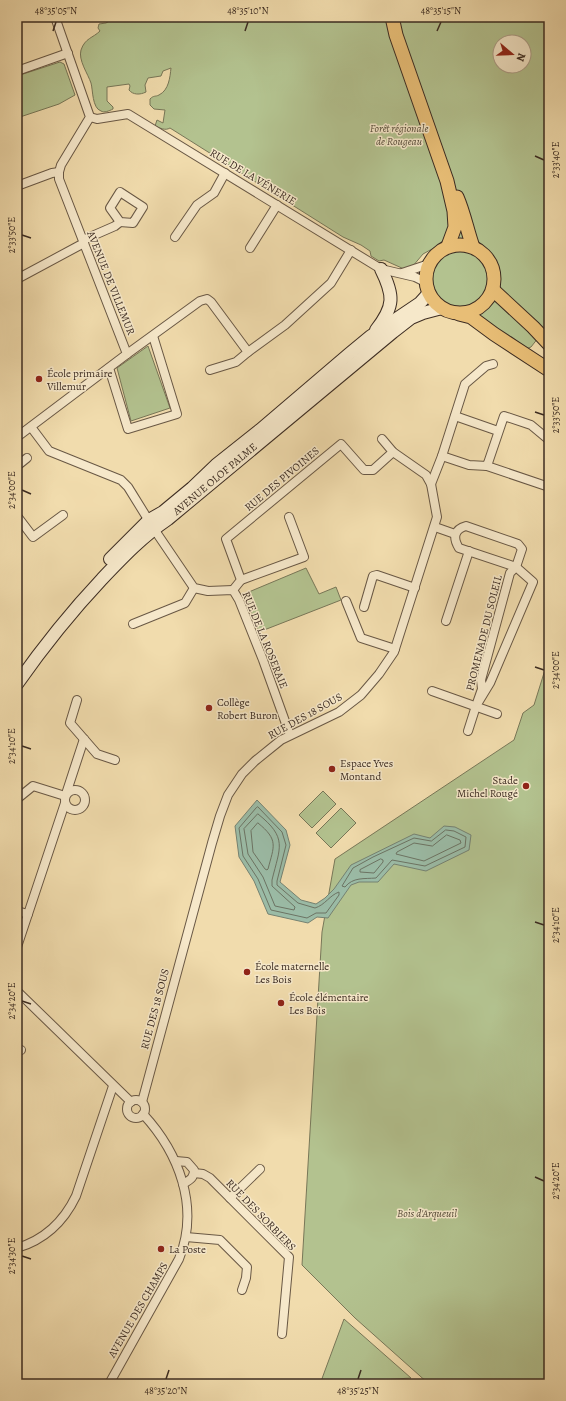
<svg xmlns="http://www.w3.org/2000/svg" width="566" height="1401" font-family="Alegreya,serif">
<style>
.green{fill:#b3c28f;stroke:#787758;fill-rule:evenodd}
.water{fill:#9bbca7;stroke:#758272}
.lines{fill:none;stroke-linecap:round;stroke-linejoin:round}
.shore{stroke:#6c7464;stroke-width:1}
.street-casing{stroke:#695845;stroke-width:10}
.secondary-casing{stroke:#3c2c22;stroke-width:14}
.primary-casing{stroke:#3c2c22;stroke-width:15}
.street{stroke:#f6e8ca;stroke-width:8}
.secondary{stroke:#f6e8ca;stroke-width:12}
.primary{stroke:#e8be76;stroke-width:13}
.ticks{fill:none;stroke:#3c2c22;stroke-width:1.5}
.poi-dot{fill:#8f2418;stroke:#f6e8ca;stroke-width:1.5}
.labels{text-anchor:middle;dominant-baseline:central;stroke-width:3;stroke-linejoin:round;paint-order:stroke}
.park-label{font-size:11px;font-style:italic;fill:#544a38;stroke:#f6e8ca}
.street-label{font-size:11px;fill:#3c2c22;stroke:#f6e8ca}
.poi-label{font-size:11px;fill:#3c2c22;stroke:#f6e8ca;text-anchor:start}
.neatline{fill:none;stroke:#3c2c22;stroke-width:1.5}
.ticks-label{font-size:10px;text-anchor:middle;fill:#3c2c22}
</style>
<rect width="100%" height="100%" fill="#f1dcad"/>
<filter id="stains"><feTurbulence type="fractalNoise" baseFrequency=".005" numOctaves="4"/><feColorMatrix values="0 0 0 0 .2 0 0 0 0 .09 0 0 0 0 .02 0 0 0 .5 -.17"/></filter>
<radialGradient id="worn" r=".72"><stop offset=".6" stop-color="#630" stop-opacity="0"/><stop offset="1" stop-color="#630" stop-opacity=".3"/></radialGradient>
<g class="green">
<path d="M116,17H549V340L542,333L531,347L526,349L512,337L502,336L457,313L443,305L435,297L432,292L428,276L431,265L442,252L443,243L423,254L412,267L404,269L384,260L379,261L371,256L370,251L361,245L343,237L170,128C165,131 160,128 155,126L157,120L163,123L165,110L154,109L150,105V99C154,95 155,97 159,95C169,90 170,77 171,68L163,71L161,76L148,78L145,85L146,92C140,95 133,95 129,90L130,86L129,84L107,87V101L113,107V109C109,111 104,113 101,111C92,108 93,90 91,83C88,74 78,60 81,50C85,38 93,38 100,31L98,28L99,24L106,23ZM500,42H524V66H500Z"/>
<path d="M60,62L64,64L75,95L59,104L17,118V76Z"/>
<path d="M148,346L170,408L131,421L117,368Z"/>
<path d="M306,568L319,594L336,587L341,600L259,632L244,594Z"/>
<path d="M549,657V1384H429L355,1318L302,1265L322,932L335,859L514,740L523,713L534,705Z"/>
<path d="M323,791L336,804L312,828L299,815Z"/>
<path d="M341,808L356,823L331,848L316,833Z"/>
<path d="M344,1319L411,1378L320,1384Z"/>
</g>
<path class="water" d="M257,800L286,830L290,845L280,882L301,900L316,904L325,898L334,889L351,865L414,834L430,838L444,826L455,827L471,835L469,850L426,871L394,864L378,882H359L351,885L328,918L317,917L308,923L268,914L254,881L239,857L235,826Z"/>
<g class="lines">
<g class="shore">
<path d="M258,807L282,832L286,845L277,881V885L298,903L315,908C325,905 330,895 339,892V895L326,913H316L307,918L271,910L258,879L243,856L239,828L256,808Z"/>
<path d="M258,814C288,838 280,847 272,880V886L295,907L294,910L275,906L263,877L248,854L244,829Z"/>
<path d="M258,823C279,840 274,846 268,869L267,870L265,869L253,852L251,831Z"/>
<path d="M446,830L454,831L466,837L465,847L425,866L392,860L376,878C364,879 353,877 345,887L342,886L353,868L373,857L414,838L431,841Z"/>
<path d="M447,835L460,840L461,843L424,861L396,854L397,852L414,843L432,846Z"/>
<path d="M381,859L383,860V862L374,873L360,872V870Z"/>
</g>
<defs>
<g id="street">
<path d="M17,71L68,53"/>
<path d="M90,117L97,119L128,114L381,269L415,277L425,282"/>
<path d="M17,186L52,173L59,172"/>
<path d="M120,192L143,207L133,223L120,222L110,208Z"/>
<path d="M175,237L197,205L214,193L225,173"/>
<path d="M83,240L115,226L120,222"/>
<path d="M250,248L277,205"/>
<path d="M402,273L429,264"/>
<path d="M17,279L84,243"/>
<path d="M127,354L200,301L207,299L211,302L248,352L285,325L331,283L351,250"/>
<path d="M109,368L128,429L177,414L153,336"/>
<path d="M210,370L236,362L248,352"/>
<path d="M455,416L498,431"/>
<path d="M31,427L49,451L121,480L128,487L154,529L194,588L208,591L233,590L239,600L263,660L290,735"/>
<path d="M17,437L127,354L59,179V172L61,165L90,117L55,17"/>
<path d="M442,456L469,465L487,466L504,416L531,425L549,440"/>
<path d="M17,466L27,458"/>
<path d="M487,466L549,487"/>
<path d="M431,484L442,456L465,384L486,366L493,364"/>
<path d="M17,516L33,537L63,515"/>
<path d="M466,526L518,544L522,549L516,567L459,548C452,537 455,529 466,526Z"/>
<path d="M435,527L455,534"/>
<path d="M516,567L533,582L490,683L476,706L482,689L481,680L510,573Z"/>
<path d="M241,580L304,557L289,517"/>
<path d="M233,590L241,580L226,539L341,444L364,470H373L393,452"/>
<path d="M346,601L361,638L395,649"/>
<path d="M364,607L373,576L377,575L415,588"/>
<path d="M446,621L469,551"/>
<path d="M133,624L185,603L194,588"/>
<path d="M432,691L497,714"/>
<path d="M77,700L70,723L97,754L115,760"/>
<path d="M468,731L476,706"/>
<circle cx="75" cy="800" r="10"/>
<path d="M66,794L84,739"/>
<path d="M17,799L33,786L65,796"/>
<path d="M17,911L28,914"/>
<path d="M17,947L65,803"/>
<path d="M17,991L131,1102"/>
<path d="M17,1049L21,1050"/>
<circle cx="136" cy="1109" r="9"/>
<path d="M142,1102L212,843L220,816L228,795L242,774L255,761L281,740L339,712L361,695L379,674L394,652L437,517L431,484L426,475L393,452L382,439"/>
<path d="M176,1161L187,1162L194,1170C194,1178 190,1180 183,1184"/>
<path d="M194,1173L203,1174L210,1178L289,1257L282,1334"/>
<path d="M230,1198L260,1169"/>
<path d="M186,1237L220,1240L247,1267L246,1278L242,1290"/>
<path d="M17,1248C44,1240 64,1221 76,1196L113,1086"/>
<path d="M109,1384L179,1259C200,1207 179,1153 143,1114"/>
</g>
<g id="secondary">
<path d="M376,330C395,306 394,295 381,269"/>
<path d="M110,559L149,520L163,512L192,488L216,465L260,430L349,354L371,336L420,303L429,293"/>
<path d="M17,684C43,647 71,612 102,579C123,557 143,536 168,519L393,332L411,318L423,313L442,308"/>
</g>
<g id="primary">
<path d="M392,17L396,35L447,181L454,211L455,227L448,246"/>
<path d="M457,197C464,213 467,230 473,247"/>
<circle cx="460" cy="279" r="34"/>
<path d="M493,290L533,327L549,344"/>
<path d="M459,314L471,317L494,334L549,370"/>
</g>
</defs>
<use href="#street" class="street-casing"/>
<use href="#secondary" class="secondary-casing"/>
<use href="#primary" class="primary-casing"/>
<use href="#street" class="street"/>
<use href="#secondary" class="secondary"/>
<use href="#primary" class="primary"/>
</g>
<path class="ticks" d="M53,31L56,22M245,31L248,22M437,31L441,22M535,156L544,160M22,235L31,238M535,412L544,415M22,490L31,494M535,667L544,670M22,746L31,749M535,922L544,925M22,1001L31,1004M535,1177L544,1181M22,1256L31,1259M166,1379L169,1370M358,1379L361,1370"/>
<g class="poi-dot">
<circle cx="39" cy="379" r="4"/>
<circle cx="209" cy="708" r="4"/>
<circle cx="332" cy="769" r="4"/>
<circle cx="526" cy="786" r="4"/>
<circle cx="247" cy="972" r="4"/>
<circle cx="281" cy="1003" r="4"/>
<circle cx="161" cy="1249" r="4"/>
</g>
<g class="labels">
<g class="park-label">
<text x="399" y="128">Forêt régionale<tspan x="399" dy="13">de Rougeau</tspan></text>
<text x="427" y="1213">Bois d'Arqueuil</text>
</g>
<g class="street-label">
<text transform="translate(253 177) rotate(31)">RUE DE LA VÉNERIE</text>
<text transform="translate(111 283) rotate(68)">AVENUE DE VILLEMUR</text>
<text transform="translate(215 479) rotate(-40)">AVENUE OLOF PALME</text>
<text transform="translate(282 479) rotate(-40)">RUE DES PIVOINES</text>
<text transform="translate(484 633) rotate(-76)">PROMENADE DU SOLEIL</text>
<text transform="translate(265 640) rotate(68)">RUE DE LA ROSERAIE</text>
<text transform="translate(305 716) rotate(-29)">RUE DES 18 SOUS</text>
<text transform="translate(155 1009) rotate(-75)">RUE DES 18 SOUS</text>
<text transform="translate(261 1215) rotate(46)">RUE DES SORBIERS</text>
<text transform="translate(138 1310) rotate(-60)">AVENUE DES CHAMPS</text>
</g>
<g class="poi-label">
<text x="47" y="373">École primaire<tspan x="47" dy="13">Villemur</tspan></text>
<text x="217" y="702">Collège<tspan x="217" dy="13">Robert Buron</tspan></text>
<text x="340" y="763">Espace Yves<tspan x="340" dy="13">Montand</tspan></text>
<text x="518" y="780" text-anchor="end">Stade<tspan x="518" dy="13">Michel Rougé</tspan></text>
<text x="255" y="966">École maternelle<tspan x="255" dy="13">Les Bois</tspan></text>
<text x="289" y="997">École élémentaire<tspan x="289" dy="13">Les Bois</tspan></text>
<text x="169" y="1249">La Poste</text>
</g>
</g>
<rect width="566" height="1401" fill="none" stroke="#f1dcad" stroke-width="44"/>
<g transform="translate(512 54) rotate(109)"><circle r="19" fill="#f6e8ca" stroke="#ac9d87"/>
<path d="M0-3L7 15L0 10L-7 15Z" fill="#8f2418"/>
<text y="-6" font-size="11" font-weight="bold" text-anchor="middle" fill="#3c2c22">N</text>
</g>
<rect x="22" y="22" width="522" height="1357" class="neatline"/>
<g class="ticks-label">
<text x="56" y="14">48°35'05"N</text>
<text x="248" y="14">48°35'10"N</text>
<text x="441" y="14">48°35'15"N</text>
<text transform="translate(555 160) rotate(-90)" y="4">2°33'40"E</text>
<text transform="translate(11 235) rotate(-90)" y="4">2°33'50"E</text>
<text transform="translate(555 415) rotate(-90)" y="4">2°33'50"E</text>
<text transform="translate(11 490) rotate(-90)" y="4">2°34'00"E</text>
<text transform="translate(555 670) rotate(-90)" y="4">2°34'00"E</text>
<text transform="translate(11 746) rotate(-90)" y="4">2°34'10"E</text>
<text transform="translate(555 925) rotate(-90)" y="4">2°34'10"E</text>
<text transform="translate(11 1001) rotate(-90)" y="4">2°34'20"E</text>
<text transform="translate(555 1181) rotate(-90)" y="4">2°34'20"E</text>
<text transform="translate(11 1256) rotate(-90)" y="4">2°34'30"E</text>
<text x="166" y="1394">48°35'20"N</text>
<text x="358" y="1394">48°35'25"N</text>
</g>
<rect width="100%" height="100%" filter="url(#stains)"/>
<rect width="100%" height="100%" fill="url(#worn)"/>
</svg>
